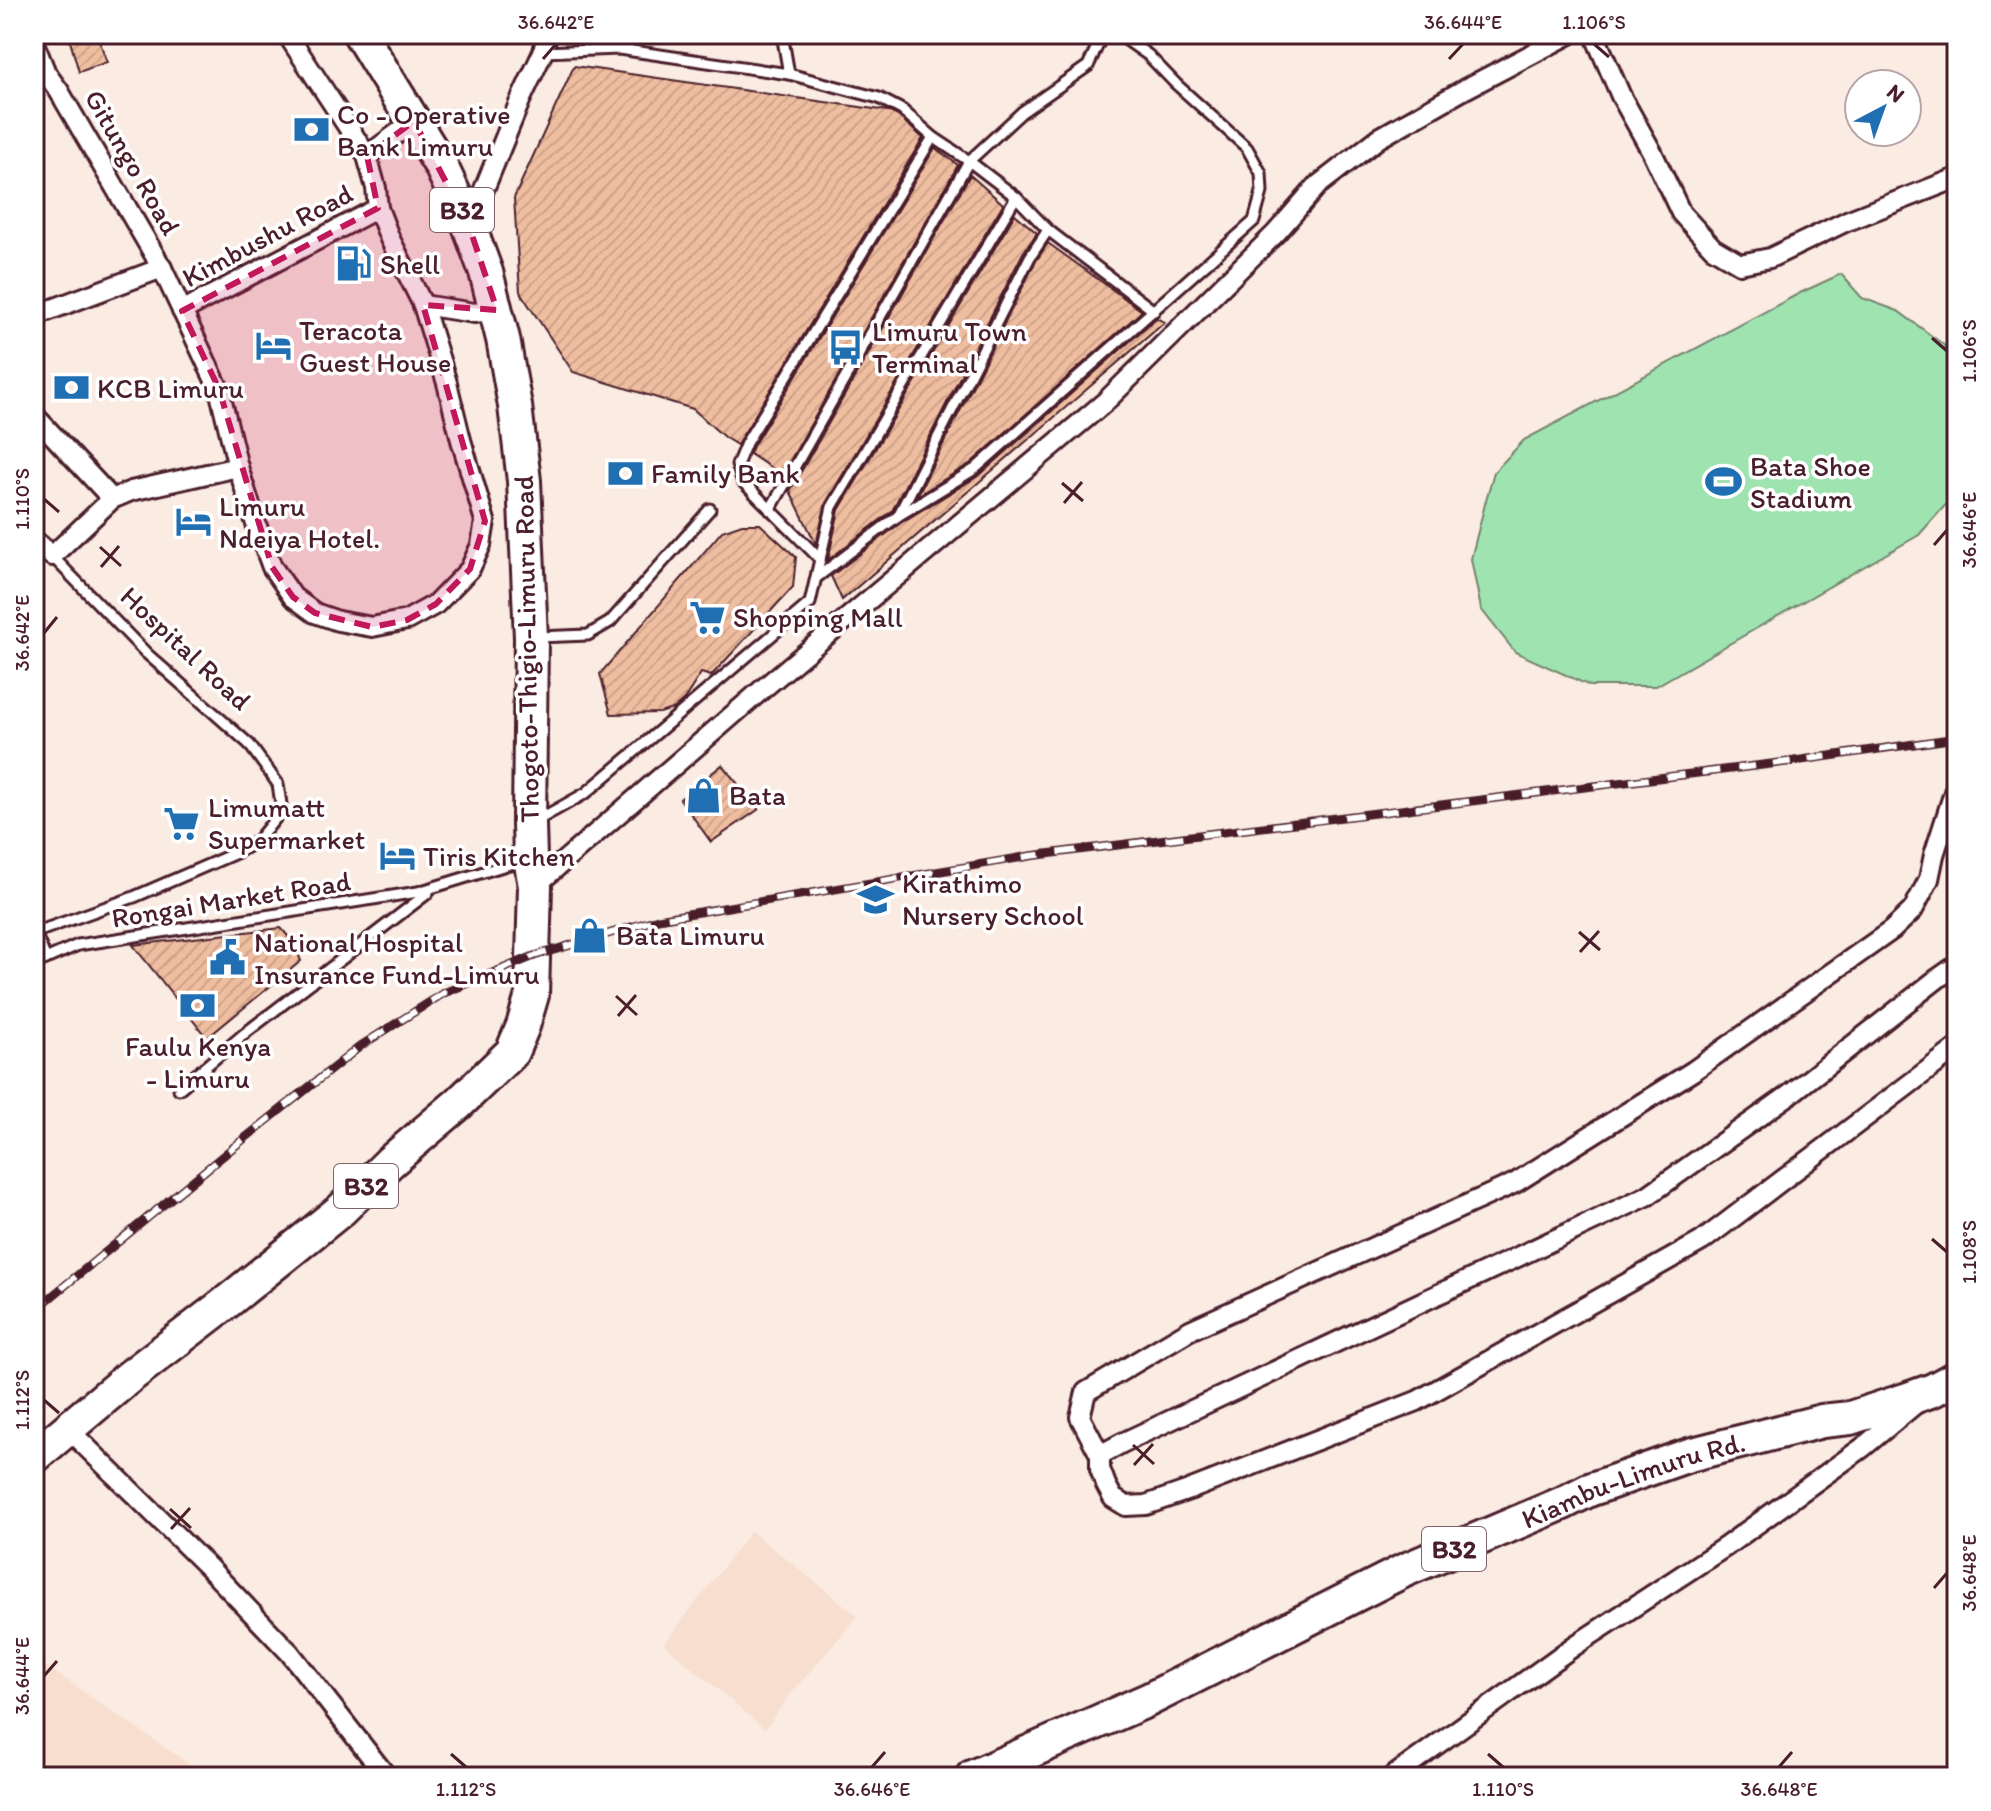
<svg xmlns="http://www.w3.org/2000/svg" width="1991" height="1811" font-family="Itim,sans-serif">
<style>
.built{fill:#f7dece}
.grass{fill:#9fe4b0;stroke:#74826e;stroke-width:2}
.building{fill:url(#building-hatch);stroke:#4a1f2b;stroke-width:2}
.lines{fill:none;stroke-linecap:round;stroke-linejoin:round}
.service-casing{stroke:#4a1f2b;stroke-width:15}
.minor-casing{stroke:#4a1f2b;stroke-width:24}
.trunk-casing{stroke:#4a1f2b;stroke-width:38}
.service{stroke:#fff;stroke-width:9}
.minor{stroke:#fff;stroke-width:18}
.trunk{stroke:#fff;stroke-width:32}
.rail-casing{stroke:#4a1f2b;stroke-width:9}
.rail{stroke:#fff;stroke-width:6;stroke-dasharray:18;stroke-linecap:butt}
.marked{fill:#c2185b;fill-opacity:0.2;stroke:#c2185b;stroke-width:6;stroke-dasharray:16 10;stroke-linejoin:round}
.ticks{fill:none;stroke:#4a1f2b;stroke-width:3}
.labels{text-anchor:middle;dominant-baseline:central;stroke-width:7;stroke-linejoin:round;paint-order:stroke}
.shield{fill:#fff;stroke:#80626b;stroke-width:2}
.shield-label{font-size:26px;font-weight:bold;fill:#4a1f2b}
.poi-label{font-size:28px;fill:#4a1f2b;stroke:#fff;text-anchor:start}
.street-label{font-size:28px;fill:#4a1f2b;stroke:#fff}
.neatline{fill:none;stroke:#4a1f2b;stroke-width:3}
.ticks-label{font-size:20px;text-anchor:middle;fill:#4a1f2b}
</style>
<defs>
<pattern id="building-hatch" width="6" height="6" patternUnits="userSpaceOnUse" patternTransform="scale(2)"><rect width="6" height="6" fill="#efbea0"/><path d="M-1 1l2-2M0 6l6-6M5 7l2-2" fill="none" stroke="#cea38a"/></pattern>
</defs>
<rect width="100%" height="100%" fill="#faece2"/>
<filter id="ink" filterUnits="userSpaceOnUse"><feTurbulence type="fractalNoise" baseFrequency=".0125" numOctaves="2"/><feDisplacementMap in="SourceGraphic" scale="16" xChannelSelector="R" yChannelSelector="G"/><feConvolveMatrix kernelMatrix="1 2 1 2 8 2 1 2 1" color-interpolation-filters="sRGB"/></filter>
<g filter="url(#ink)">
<g class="built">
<path d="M751,1531L858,1616L789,1696L765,1729L664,1644Z"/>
<path d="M34,1658L208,1777H34Z"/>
</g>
<path class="grass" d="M1841,274L1862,298L1898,311L1944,345L1957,382V492L1919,535L1656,686H1590L1515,652L1481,609L1471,559L1486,500L1494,472L1524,440L1800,293Z"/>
<g class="building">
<path d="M68,34H97L107,62L79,72Z"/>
<path d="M574,66L888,111L898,116L923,138L737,445L724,437L693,409L573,372L520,292L514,198Z"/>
<path d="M935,148L958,165L782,475L750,454L753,446Z"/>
<path d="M970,175L1003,204L826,503L816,544L790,491Z"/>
<path d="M1015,214L1037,233L1023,253L892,511L828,560L839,510Z"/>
<path d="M1048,243L1142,311L971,463L917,496L1036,261Z"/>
<path d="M1156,318L1165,322L842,600L831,576L902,522L980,475Z"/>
<path d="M742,524H760L796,557L793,587L711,676L701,673L684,700L675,708L660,713L611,714L600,674L722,531Z"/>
<path d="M722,765L759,809L711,842L680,799Z"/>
<path d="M281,928L294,943L301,961L207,1038L133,945Z"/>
</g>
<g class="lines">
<defs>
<g id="service">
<path d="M782,34L789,74"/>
<path d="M543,52L619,49L789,74L879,98L902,110L933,137L969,161L1016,197L1048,230L1030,257L898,516"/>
<path d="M1048,230L1154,311"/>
<path d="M770,510L969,161L1022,112L1088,66L1103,34"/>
<path d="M820,559L743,482L737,465L746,443L933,137"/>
<path d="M816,578L898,516L975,469L1254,221L1262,192L1261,173L1247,148L1176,84L1148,55L1118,34"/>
<path d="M538,637L588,635L610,622L710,509"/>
<path d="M536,821L586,793L810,603L832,507L1016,197"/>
<path d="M34,933L134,897L238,852L257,841L275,819L281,804L278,784L249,744L146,653L52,556"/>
<path d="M35,933L46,959"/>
<path d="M34,964L78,945L418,892L526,859"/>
<path d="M179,1089L244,1034L428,893"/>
</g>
<g id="minor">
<path d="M1594,34L1621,96L1652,152L1681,213L1713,248L1740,264L1770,258L1847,221L1957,178"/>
<path d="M34,43L46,73L59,91L162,268L219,389L238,467L256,524L272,567L293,597L315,613L338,621L372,627L407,620L436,604L470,569L481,545L485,521L461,440L447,383L423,305L390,239L378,208L376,188L367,156L287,34"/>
<path d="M367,156L414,121"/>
<path d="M469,226L520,101L543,52L547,34"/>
<path d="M423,305L474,313L497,310"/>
<path d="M182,311L378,208"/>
<path d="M34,316L162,268"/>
<path d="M34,415L112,499"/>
<path d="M34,540L52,556L112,499L131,491L238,467"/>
<path d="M1957,783L1934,855L1929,879L1913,910L1892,930L1693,1071L1515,1183L1190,1330L1086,1392L1080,1417L1100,1455V1469L1106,1485L1113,1498L1126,1506L1146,1505L1189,1490L1417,1401L1702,1241L1957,1048"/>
<path d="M535,886L765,687L1105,402L1276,233L1317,186L1379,138L1465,89L1570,34"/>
<path d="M68,1429L209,1568L290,1653L387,1777"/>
<path d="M1100,1455L1122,1443L1647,1196L1789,1095L1937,979L1957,965"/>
<path d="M1392,1777L1574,1646L1725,1547L1862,1448L1914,1405"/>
</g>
<g id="trunk">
<path d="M34,1457L128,1378L227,1302L341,1210L390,1162L458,1104L512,1052L523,1026L532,995L535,886L530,858L529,824L531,638L524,481L515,406L503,339L486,272L469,226L441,166L360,34"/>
<path id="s1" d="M972,1777L1148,1700L1405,1570L1563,1503L1589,1490L1689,1455L1822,1421L1850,1418L1905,1400L1933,1390L1957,1377"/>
</g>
</defs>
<use href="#service" class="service-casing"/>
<use href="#minor" class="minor-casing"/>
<use href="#trunk" class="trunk-casing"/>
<use href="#service" class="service"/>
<use href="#minor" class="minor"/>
<use href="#trunk" class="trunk"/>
<defs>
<path id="rail" d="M34,1311L230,1150L362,1045L444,993L534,956L658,919L1030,856L1787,762L1957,738"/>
</defs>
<use href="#rail" class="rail-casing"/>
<use href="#rail" class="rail"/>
</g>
</g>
<path class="marked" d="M414,121L469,226L497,310L423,305L485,521L470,569L436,604L407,620L372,627L315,613L293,597L272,567L219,389L182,311L378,208L367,156Z"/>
<path class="ticks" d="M1594,44L1609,57M543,59L556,44M1449,59L1463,44M1932,338L1947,351M1062,483L1083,501M44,499L59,512M1064,503L1082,482M1934,545L1947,530M100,547L121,566M101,567L119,546M44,633L57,617M1579,932L1600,950M1580,952L1599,931M616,996L637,1015M618,1016L636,995M1932,1239L1947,1252M44,1400L59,1413M1133,1445L1154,1464M1134,1465L1153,1444M170,1509L191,1528M171,1529L190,1508M1934,1588L1947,1573M44,1676L57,1661M451,1754L466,1767M1488,1754L1503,1767M872,1767L885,1752M1779,1767L1792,1752"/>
<defs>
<symbol id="bank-bare" viewBox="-9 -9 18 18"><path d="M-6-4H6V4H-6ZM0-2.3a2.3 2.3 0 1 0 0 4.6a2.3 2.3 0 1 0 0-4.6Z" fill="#1f6fb2" stroke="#fff" stroke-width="2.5" paint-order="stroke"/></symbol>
<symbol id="fuel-bare" viewBox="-9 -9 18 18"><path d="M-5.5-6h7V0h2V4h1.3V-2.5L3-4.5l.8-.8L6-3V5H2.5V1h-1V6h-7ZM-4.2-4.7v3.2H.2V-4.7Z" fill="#1f6fb2" stroke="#fff" stroke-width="2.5" paint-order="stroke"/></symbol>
<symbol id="hotel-bare" viewBox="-9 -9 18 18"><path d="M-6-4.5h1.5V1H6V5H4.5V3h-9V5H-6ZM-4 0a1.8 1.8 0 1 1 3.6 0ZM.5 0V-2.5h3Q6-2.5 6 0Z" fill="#1f6fb2" stroke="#fff" stroke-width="2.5" paint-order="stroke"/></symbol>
<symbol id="bus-bare" viewBox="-9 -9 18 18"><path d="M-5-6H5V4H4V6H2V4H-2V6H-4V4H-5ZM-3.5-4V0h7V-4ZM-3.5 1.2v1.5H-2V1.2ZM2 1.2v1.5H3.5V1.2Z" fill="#1f6fb2" stroke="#fff" stroke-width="2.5" paint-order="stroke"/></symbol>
<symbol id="stadium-bare" viewBox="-9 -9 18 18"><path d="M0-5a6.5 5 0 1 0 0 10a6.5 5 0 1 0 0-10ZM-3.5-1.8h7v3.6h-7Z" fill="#1f6fb2" stroke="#fff" stroke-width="2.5" paint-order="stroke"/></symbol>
<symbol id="supermarket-bare" viewBox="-9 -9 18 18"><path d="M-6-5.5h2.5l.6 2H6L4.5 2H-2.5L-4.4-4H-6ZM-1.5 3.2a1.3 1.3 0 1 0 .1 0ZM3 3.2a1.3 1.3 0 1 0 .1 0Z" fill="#1f6fb2" stroke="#fff" stroke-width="2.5" paint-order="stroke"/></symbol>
<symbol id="shop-bare" viewBox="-9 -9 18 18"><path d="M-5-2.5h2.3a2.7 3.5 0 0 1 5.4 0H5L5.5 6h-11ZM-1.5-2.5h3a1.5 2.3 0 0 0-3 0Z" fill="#1f6fb2" stroke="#fff" stroke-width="2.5" paint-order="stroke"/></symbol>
<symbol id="school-bare" viewBox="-9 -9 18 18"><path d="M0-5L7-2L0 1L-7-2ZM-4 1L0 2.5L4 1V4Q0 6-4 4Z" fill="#1f6fb2" stroke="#fff" stroke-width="2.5" paint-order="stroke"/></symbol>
<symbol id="civic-bare" viewBox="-9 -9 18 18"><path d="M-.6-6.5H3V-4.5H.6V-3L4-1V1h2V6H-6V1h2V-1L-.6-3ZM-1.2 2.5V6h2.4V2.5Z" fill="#1f6fb2" stroke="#fff" stroke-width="2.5" paint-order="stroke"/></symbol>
</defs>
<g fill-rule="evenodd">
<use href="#bank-bare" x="286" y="104" width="51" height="51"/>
<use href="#fuel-bare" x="328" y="238" width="51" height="51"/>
<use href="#hotel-bare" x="248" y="320" width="51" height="51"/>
<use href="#bus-bare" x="820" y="322" width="51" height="51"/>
<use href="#bank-bare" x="46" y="362" width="51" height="51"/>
<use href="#bank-bare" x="600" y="448" width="51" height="51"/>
<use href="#stadium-bare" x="1698" y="456" width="51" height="51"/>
<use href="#hotel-bare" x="168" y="496" width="51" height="51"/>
<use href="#supermarket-bare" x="682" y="592" width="51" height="51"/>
<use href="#shop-bare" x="678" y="770" width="51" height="51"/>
<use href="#supermarket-bare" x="156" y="798" width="51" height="51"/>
<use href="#hotel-bare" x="372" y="830" width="51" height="51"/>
<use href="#school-bare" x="850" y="874" width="51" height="51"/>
<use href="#shop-bare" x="564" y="910" width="51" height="51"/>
<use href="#civic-bare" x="202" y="932" width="51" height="51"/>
<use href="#bank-bare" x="172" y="980" width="51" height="51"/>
</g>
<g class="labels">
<g class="shield">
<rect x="430" y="188" width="64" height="44" rx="6"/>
<rect x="334" y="1164" width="64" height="44" rx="6"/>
<rect x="1422" y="1527" width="64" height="44" rx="6"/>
</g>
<g class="shield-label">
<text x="462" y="210">B32</text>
<text x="366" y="1186">B32</text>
<text x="1454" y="1549">B32</text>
</g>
<g class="poi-label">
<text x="337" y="114">Co - Operative<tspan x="337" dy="32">Bank Limuru</tspan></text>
<text x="380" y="264">Shell</text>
<text x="299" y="330">Teracota<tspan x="299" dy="32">Guest House</tspan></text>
<text x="872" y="331">Limuru Town<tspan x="872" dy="32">Terminal</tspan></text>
<text x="97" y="388">KCB Limuru</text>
<text x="1750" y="466">Bata Shoe<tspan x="1750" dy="32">Stadium</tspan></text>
<text x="651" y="473">Family Bank</text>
<text x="219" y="506">Limuru<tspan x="219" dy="32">Ndeiya Hotel.</tspan></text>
<text x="733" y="617">Shopping Mall</text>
<text x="729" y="795">Bata</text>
<text x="208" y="807">Limumatt<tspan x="208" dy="32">Supermarket</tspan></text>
<text x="423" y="856">Tiris Kitchen</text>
<text x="902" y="883">Kirathimo<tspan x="902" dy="32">Nursery School</tspan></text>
<text x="616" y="935">Bata Limuru</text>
<text x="254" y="942">National Hospital<tspan x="254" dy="32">Insurance Fund-Limuru</tspan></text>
<text x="198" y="1046" text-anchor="middle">Faulu Kenya<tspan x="198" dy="32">- Limuru</tspan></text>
</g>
<g class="street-label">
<text transform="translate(133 162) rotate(60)">Gitungo Road</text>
<text transform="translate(267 235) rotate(-28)">Kimbushu Road</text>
<text transform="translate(186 648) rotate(43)">Hospital Road</text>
<text transform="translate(526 649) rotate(-91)">Thogoto-Thigio-Limuru Road</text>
<text transform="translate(231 899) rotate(-9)">Rongai Market Road</text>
<text stroke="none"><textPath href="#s1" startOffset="726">Kiambu-Limuru Rd.</textPath></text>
</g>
</g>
<rect width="1991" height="1811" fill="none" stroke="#fff" stroke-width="88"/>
<g transform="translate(1883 108) rotate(41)"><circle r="38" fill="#ffffff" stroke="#b7a5aa" stroke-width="2"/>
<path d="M0-6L14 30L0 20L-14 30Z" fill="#1f6fb2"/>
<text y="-12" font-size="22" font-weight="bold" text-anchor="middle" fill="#4a1f2b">N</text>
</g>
<rect x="44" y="44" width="1903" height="1723" class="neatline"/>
<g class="ticks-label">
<text x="556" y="29">36.642°E</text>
<text x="1463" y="29">36.644°E</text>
<text x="1594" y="29">1.106°S</text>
<text transform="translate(1969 351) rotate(-90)" y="7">1.106°S</text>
<text transform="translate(22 499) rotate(-90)" y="7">1.110°S</text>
<text transform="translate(1969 530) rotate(-90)" y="7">36.646°E</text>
<text transform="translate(22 633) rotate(-90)" y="7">36.642°E</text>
<text transform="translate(1969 1252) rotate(-90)" y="7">1.108°S</text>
<text transform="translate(22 1400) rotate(-90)" y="7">1.112°S</text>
<text transform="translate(1969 1573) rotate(-90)" y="7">36.648°E</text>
<text transform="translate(22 1676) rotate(-90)" y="7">36.644°E</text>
<text x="466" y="1796">1.112°S</text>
<text x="872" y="1796">36.646°E</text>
<text x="1503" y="1796">1.110°S</text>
<text x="1779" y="1796">36.648°E</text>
</g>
</svg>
